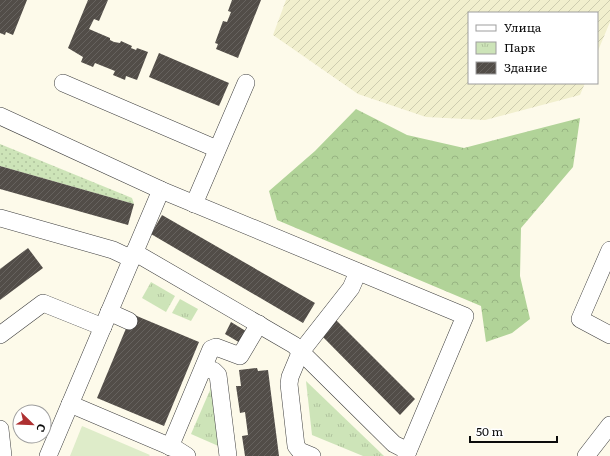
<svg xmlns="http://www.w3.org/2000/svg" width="610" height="456" font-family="Literata,serif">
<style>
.farmland{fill:url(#farmland-furrows)}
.grass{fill:url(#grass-dots)}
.forest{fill:url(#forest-crowns)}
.park{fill:url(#park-tufts)}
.pitch{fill:#deecc9}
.building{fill:url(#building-hatch)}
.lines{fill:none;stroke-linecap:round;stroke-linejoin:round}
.minor-casing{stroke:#3e3e3e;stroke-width:18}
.minor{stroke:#fff;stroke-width:17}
</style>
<defs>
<pattern id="farmland-furrows" width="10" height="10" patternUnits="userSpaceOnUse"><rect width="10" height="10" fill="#f1efcd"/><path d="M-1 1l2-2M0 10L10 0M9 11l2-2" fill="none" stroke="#cdccaf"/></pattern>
<pattern id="grass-dots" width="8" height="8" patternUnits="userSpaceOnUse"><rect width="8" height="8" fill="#cde4b8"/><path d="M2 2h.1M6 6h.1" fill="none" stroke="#afc29d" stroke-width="1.8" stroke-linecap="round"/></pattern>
<pattern id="forest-crowns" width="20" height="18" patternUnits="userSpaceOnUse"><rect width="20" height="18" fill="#b1d398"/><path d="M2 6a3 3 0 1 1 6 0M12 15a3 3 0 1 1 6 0" fill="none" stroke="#97b482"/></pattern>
<pattern id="park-tufts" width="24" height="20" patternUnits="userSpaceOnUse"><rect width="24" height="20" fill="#cde4b8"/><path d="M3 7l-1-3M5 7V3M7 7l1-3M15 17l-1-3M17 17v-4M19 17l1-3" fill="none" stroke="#afc29d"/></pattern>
<pattern id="building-hatch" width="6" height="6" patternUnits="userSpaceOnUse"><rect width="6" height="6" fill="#524d48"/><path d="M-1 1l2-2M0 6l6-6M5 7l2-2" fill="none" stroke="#66625e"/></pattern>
</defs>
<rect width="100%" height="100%" fill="#fdfaea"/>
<path class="farmland" d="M286,0H610V22L597,53V13H469V83H585L580,95L485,120L426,117L358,94L273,35Z"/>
<path class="grass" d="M0,144L132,198L134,204L0,166Z"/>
<path class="forest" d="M356,109L407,135L464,148L580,118L573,167L521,228L520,276L530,319L512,333L486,342L481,306L277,220L269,191L315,151Z"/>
<g class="park">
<path d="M151,282L175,296L166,312L142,298Z"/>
<path d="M180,299L198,309L191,321L172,313Z"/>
<path d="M214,381L223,448L191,434Z"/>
<path d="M306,381L384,456H363L312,435Z"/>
</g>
<path class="pitch" d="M82,426L150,455L149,456H70Z"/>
<g class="building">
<path d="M0,0H27L13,35L6,32L5,35L0,33Z"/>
<path d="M88,0H108L99,21L94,19L89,29L110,38V40L114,42L120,43L121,41L132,46L131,48L136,50L137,48L148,52L137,80L126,76L125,80L113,75L115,71L95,63L93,67L81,62L83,57L68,48Z"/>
<path d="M232,0H261L238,58L216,49L218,44L215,43L223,21L227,22L231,12L228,11Z"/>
<path d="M159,53L229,83L219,106L149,77Z"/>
<path d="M0,166L134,204L128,225L0,189Z"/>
<path d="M162,215L315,303L303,323L151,234Z"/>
<path d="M28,248L43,268L0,300V269Z"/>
<path d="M132,314L199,342L164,426L97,398Z"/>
<path d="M336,320L415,399L400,415L321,335Z"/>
<path d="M231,322L249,333L242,344L225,334Z"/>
<path d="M257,368L258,371L268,370L279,456H245L242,436L248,435L245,412L240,413L236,386H241L239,370Z"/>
</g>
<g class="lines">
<defs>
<g id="minor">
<path d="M63,83L217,149"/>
<path d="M0,116L161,190L465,316L406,456"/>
<path d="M194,204L246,83"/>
<path d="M0,218L113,250L132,259"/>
<path d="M610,250L580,319L610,335"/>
<path d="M134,252L294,345L394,444L408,451"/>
<path d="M109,312L129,321"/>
<path d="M0,335L43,303L103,327"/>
<path d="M204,367L214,371L218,375L228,456"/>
<path d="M70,404L176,449L187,456"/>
<path d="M0,429L3,456"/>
<path d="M170,447L211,349L216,347L240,356L259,324"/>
<path d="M48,456L161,190"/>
<path d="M312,456L300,451L296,446L289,384L290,377L300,353L351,288L358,272"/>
<path d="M586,456L610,425"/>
</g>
</defs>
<use href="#minor" class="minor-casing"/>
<use href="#minor" class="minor"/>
</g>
<rect x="468" y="12" width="130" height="72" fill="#ffffff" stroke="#9d9d9d"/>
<rect x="476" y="25" width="20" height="6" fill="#ffffff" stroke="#9d9d9d"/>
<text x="504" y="32" font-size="12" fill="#0b0b0b">Улица</text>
<rect x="476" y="42" width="20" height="12" fill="url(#park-tufts)" stroke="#9d9d9d"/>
<text x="504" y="52" font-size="12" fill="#0b0b0b">Парк</text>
<rect x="476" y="62" width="20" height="12" fill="url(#building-hatch)" stroke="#9d9d9d"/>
<text x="504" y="72" font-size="12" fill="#0b0b0b">Здание</text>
<g transform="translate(32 424) rotate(113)"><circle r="19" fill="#ffffff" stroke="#9d9d9d"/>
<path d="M0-3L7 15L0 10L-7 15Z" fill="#ae3031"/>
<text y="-6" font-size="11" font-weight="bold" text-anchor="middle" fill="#0b0b0b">С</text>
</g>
<path d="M470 436v6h87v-6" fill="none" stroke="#0b0b0b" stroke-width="2"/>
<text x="476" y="436" font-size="12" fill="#0b0b0b" stroke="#ffffff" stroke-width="3" paint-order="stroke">50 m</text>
</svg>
